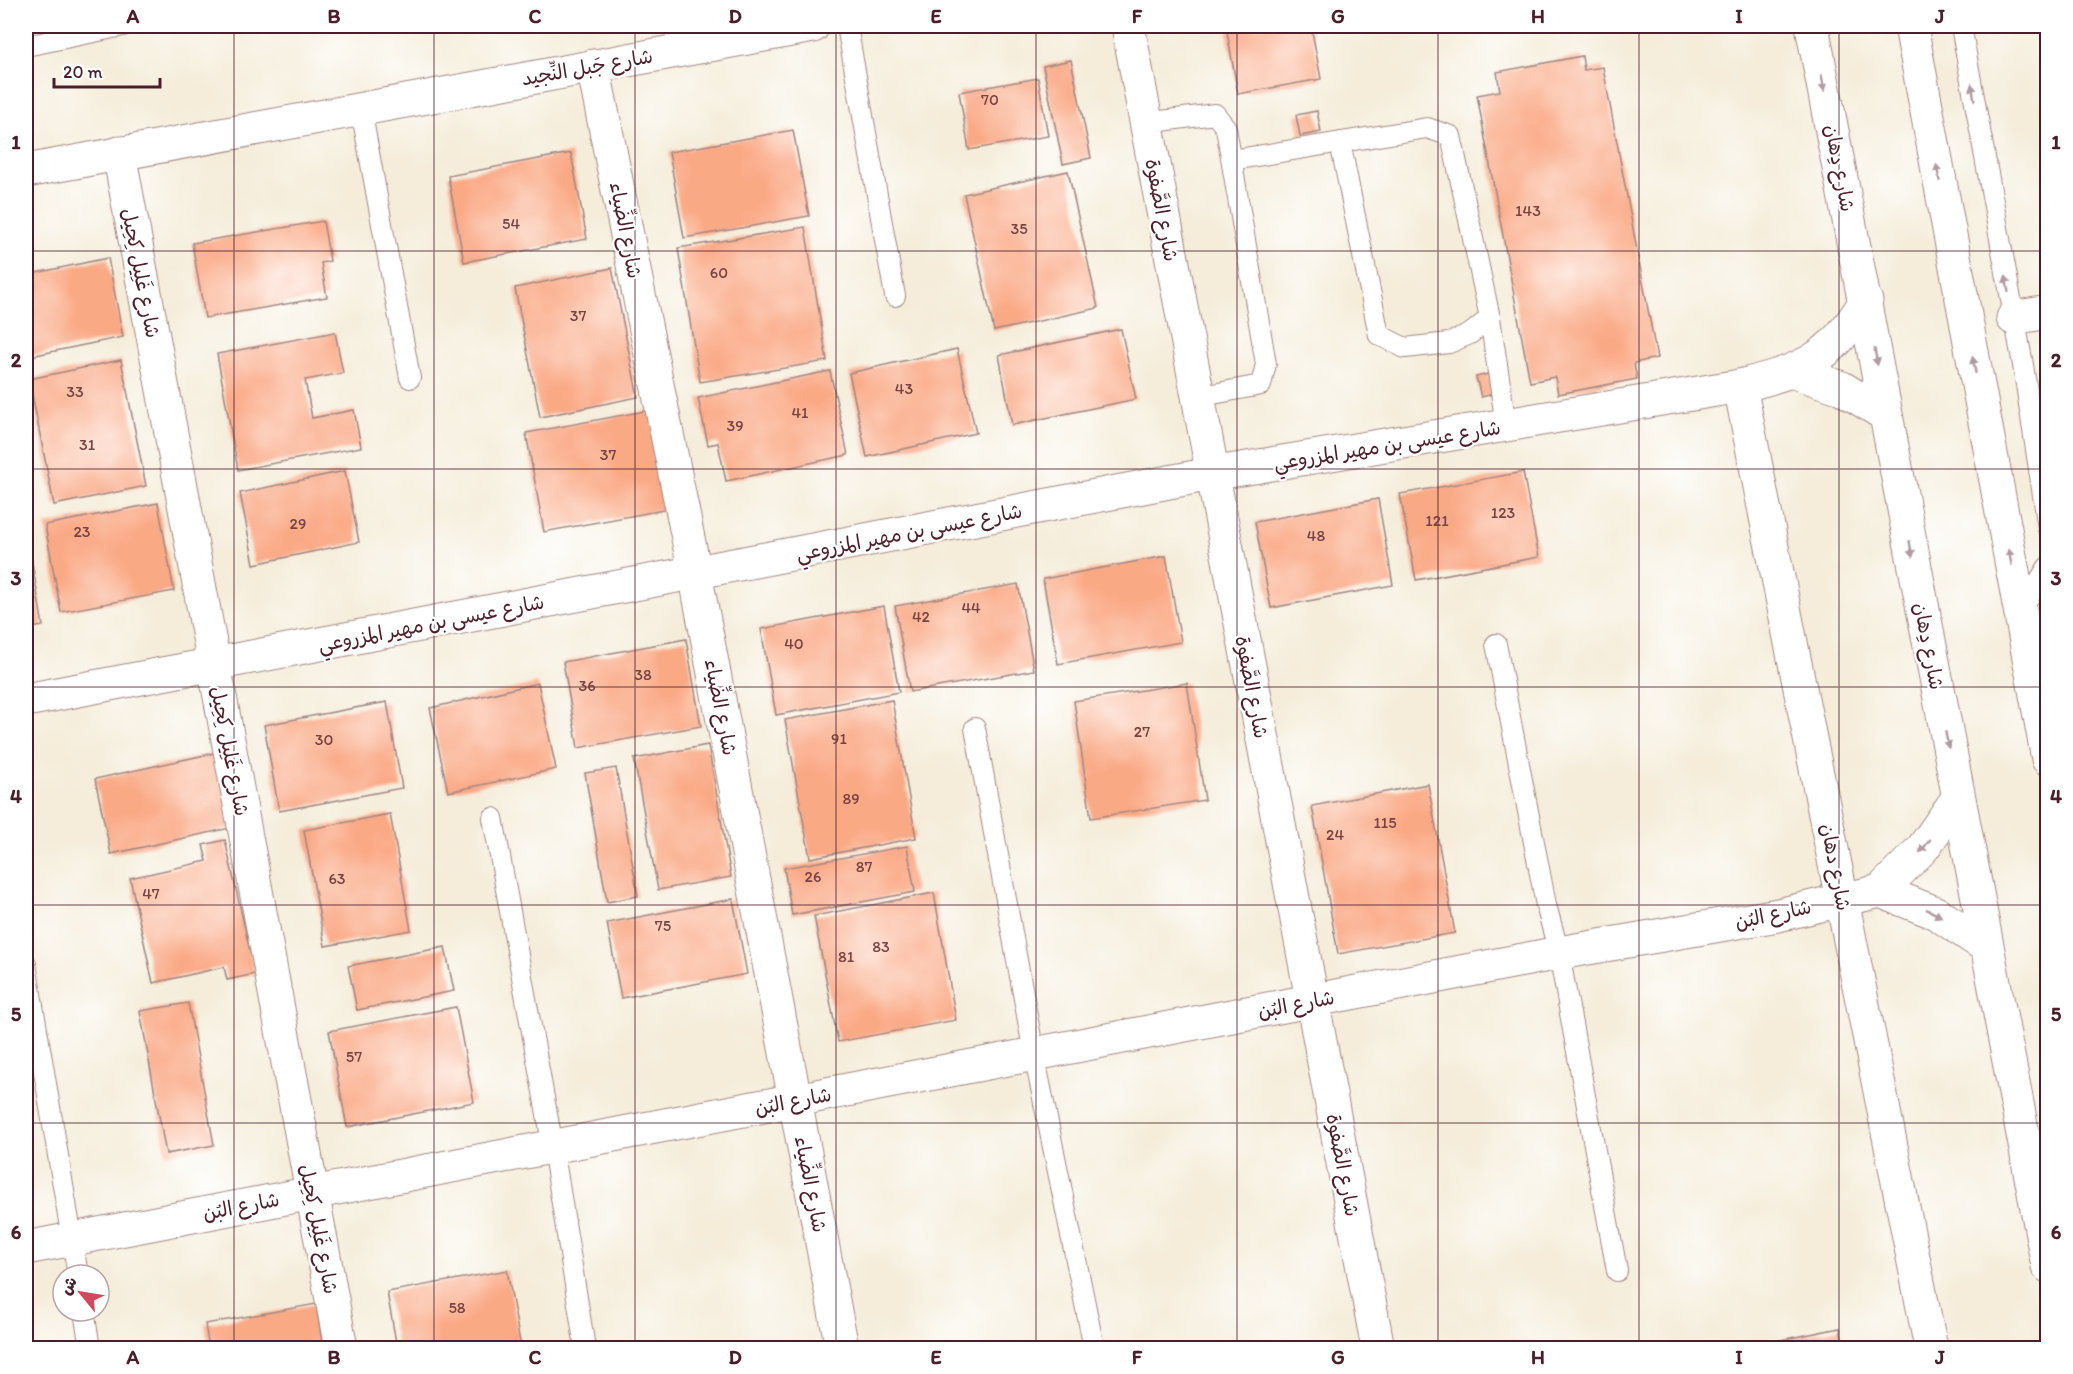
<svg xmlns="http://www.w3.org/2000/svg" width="2073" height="1374" font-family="Itim,'Playpen Sans Arabic',sans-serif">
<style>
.building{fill:#faa985}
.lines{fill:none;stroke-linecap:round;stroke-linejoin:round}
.service-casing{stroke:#a08682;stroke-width:22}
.minor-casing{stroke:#a08682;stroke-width:35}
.tertiary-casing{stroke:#a08682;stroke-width:35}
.service{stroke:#fff;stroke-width:20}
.minor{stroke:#fff;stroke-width:33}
.tertiary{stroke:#fff;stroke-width:33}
.oneway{fill:#ae9aa0}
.grid{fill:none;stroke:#4a1f2b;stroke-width:1.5;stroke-opacity:0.55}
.labels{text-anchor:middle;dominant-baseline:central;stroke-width:4.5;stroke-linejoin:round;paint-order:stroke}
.number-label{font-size:16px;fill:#764242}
.street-label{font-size:20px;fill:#4a1f2b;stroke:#fff}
.neatline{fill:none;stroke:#4a1f2b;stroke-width:2}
.grid-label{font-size:20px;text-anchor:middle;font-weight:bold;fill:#4a1f2b}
</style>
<rect width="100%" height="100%" fill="#fff"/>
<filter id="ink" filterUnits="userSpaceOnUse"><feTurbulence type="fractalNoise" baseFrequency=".0167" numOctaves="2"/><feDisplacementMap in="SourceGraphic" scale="12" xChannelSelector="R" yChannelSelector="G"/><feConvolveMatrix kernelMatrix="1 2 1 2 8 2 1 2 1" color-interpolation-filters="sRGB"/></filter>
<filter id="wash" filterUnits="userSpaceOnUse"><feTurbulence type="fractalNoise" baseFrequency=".008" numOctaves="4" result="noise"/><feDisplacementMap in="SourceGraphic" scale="24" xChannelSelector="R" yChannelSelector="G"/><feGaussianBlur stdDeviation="1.35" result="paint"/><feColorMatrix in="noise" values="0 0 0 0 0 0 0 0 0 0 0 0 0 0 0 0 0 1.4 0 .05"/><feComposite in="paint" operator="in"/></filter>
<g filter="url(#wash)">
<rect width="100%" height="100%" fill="#f5edda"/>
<g id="blocks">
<g class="building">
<path d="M1264,26H1311L1321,79L1238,94L1227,32Z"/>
<path d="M1582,56L1584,70L1603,67L1657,358L1634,363L1637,379L1558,394L1555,377L1530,382L1477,95L1500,91L1497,72Z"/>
<path d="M1071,60L1091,158L1063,164L1043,66Z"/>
<path d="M1038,78L1048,136L969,150L959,92Z"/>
<path d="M1317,111L1321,132L1300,136L1296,115Z"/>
<path d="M793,130L809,216L684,238L669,152Z"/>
<path d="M571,153L587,239L464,262L448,176Z"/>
<path d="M1068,171L1098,308L994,331L964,194Z"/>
<path d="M323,221L330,261L321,263L327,297L205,318L192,243Z"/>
<path d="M805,227L827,361L700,382L678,248Z"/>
<path d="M108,258L123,337L26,357V275Z"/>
<path d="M612,268L638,397L540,417L515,288Z"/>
<path d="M1121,329L1136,399L1012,425L999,355Z"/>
<path d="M335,332L343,373L305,380L312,418L354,410L361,447L238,470L217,354Z"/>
<path d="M957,349L976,433L867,457L849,373Z"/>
<path d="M121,360L146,486L54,505L29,379Z"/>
<path d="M830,371L848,455L726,481L718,443L708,445L698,398Z"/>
<path d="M1492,373L1497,393L1481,397L1476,377Z"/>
<path d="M650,410L669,509L544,532L526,433Z"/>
<path d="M345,471L359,542L254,564L240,493Z"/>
<path d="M1523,472L1539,557L1416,580L1400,494Z"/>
<path d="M1378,499L1393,585L1271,608L1255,522Z"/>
<path d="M158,503L174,591L61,612L45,525Z"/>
<path d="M26,539H28L43,626L26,629Z"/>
<path d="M1166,556L1181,642L1058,664L1043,579Z"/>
<path d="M1018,584L1034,670L910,692L895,606Z"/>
<path d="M884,606L899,692L776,715L761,629Z"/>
<path d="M686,639L701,726L578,748L563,662Z"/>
<path d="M538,683L556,769L448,792L430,708Z"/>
<path d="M1187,683L1205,800L1091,818L1074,701Z"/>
<path d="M892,700L916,838L810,858L785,720Z"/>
<path d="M387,702L402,788L279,811L264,725Z"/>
<path d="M708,745L731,877L658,890L634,759Z"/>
<path d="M219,752L235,827L111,854L95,779Z"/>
<path d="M616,768L638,896L607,902L585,773Z"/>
<path d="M1428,784L1455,933L1338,954L1312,806Z"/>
<path d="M390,814L411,930L325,946L304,830Z"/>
<path d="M225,840L255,974L227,980L224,967L153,983L130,878L207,861L203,845Z"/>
<path d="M907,846L915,892L792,915L784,868Z"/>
<path d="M934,893L956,1020L838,1042L814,916Z"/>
<path d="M733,899L747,974L621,998L607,923Z"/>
<path d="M445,947L454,991L357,1010L348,966Z"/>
<path d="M188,1003L214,1145L166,1154L140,1011Z"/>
<path d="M456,1007L474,1102L347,1127L329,1031Z"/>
<path d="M507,1270L521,1348H397L387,1292Z"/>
<path d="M316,1304L323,1348H209L205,1324Z"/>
<path d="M1840,1328L1844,1348H1746V1347Z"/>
</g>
</g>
</g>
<g filter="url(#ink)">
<use href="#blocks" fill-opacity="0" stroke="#a08682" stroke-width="1.5"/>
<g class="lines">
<defs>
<g id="service">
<path d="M847,26L895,296"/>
<path d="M1961,26L2023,365L2048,528"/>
<path d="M26,46L123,26"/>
<path d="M361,109L410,378"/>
<path d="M1146,123L1215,114L1226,128L1266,364L1261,385L1197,397"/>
<path d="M1232,160L1427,128L1451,136L1490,318L1470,334L1449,343L1405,348L1379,335L1340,142"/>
<path d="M1490,318L1506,425"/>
<path d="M2020,611L2048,567"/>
<path d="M1496,644L1546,905L1559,953L1617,1271"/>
<path d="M975,728L1034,1054L1094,1348"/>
<path d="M493,818L553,1147L585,1348"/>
<path d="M26,964L78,1275"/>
<path d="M84,1311L90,1348"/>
</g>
<g id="minor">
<path d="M1128,26L1378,1348"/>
<path d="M593,66L695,573L842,1348"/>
<path d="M119,153L341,1348"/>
<path d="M26,171L813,26"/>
<path d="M2013,318L2048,312"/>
<path d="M1794,372L1842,388L1886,415"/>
<path d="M1740,386L1931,1348"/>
<path d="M26,700L1211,474L1740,386C1805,369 1829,361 1866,301"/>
<path d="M1880,891L1923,848L1958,798"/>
<path d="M26,1248L1559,953L1778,915L1880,891L1936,913L1987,947"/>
</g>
<g id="tertiary">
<path d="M1812,26L2048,1266"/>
<path d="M1911,26L2048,759"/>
</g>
</defs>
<use href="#service" class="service-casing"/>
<use href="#minor" class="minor-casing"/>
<use href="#tertiary" class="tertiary-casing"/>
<use href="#service" class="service"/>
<use href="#minor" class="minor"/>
<use href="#tertiary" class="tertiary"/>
</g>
<defs><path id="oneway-solid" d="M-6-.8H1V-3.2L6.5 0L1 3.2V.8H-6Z" transform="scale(1.5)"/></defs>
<g class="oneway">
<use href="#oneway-solid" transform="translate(1823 83) rotate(79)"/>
<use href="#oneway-solid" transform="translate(1973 92) rotate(-100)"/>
<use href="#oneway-solid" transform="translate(1938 173) rotate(-101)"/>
<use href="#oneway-solid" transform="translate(2007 284) rotate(-100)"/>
<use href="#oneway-solid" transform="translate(1876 357) rotate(80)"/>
<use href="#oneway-solid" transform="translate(1974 365) rotate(-101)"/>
<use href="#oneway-solid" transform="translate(1911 549) rotate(79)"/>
<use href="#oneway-solid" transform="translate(2010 557) rotate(-101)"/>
<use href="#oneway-solid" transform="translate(1947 740) rotate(79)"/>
<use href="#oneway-solid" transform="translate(1925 846) rotate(129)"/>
<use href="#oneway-solid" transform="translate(1934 913) rotate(27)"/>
</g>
</g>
<path class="grid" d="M234,26V1348M434,26V1348M635,26V1348M836,26V1348M1036,26V1348M1237,26V1348M1438,26V1348M1639,26V1348M1839,26V1348M26,251H2048M26,469H2048M26,687H2048M26,905H2048M26,1123H2048"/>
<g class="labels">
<g class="number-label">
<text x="990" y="99">70</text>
<text x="1528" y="210">143</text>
<text x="511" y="223">54</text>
<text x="1019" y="228">35</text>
<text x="719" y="272">60</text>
<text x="578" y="315">37</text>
<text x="904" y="388">43</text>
<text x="75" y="391">33</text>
<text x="800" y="412">41</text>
<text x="735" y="425">39</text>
<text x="87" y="444">31</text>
<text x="608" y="454">37</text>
<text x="1503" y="512">123</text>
<text x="1437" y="520">121</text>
<text x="298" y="523">29</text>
<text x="82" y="531">23</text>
<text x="1316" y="535">48</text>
<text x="971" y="607">44</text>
<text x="921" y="616">42</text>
<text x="794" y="643">40</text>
<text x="643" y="674">38</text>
<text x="587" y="685">36</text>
<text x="1142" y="731">27</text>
<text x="839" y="738">91</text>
<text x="324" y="739">30</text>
<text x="851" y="798">89</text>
<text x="1385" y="822">115</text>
<text x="1335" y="834">24</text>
<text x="864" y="866">87</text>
<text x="813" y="876">26</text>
<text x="337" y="878">63</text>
<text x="151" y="893">47</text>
<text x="663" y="925">75</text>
<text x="881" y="946">83</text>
<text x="846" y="956">81</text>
<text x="354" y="1056">57</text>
<text x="457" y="1307">58</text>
</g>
<g class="street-label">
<text transform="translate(587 67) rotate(-10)">شارع جَبل النِّجيد</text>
<text transform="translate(1840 168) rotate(79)">شارع دِهان</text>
<text transform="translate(1162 210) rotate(79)">شارع الصَّفوة</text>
<text transform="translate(626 230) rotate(79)">شارع الضِّياء</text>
<text transform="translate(141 273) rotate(79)">شارع غَلِيل كِحِيل</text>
<text transform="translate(1387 445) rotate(-9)">شارع عيسى بن مهير المزروعي</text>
<text transform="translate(909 532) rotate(-11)">شارع عيسى بن مهير المزروعي</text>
<text transform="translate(431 623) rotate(-11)">شارع عيسى بن مهير المزروعي</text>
<text transform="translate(1929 646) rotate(79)">شارع دِهان</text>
<text transform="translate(1252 687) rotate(79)">شارع الصَّفوة</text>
<text transform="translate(721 707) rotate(79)">شارع الضِّياء</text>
<text transform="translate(230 751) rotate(79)">شارع غَلِيل كِحِيل</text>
<text transform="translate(1836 867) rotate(79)">شارع دهان</text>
<text transform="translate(1773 914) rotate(-12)">شارع البُن</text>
<text transform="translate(1296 1004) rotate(-11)">شارع البُن</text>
<text transform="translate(793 1101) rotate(-11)">شارع البُن</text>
<text transform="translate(1343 1165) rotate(79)">شارع الصَّفوة</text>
<text transform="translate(811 1184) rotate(79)">شارع الضِّياء</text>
<text transform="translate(241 1206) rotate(-11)">شارع البُن</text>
<text transform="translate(319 1229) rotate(79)">شارع غَلِيل كِحِيل</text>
</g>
</g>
<rect width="2073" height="1374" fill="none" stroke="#fff" stroke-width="66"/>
<g transform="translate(81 1293) rotate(300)"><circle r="28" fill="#ffffff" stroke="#b7a5aa" stroke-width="1.5"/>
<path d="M0-4.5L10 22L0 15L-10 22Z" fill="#d1495b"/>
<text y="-9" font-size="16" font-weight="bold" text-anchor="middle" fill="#4a1f2b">ش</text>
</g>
<path d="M54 78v9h106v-9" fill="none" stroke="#4a1f2b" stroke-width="3"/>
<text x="63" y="78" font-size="18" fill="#4a1f2b" stroke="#ffffff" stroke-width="4.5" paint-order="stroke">20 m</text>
<rect x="33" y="33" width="2007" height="1308" class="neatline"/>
<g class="grid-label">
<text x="133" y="23">A</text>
<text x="334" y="23">B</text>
<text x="535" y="23">C</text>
<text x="735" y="23">D</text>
<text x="936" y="23">E</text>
<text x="1137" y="23">F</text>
<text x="1338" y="23">G</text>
<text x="1538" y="23">H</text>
<text x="1739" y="23">I</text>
<text x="1940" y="23">J</text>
<text x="16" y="149">1</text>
<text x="2056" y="149">1</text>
<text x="16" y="367">2</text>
<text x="2056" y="367">2</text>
<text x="16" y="585">3</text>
<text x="2056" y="585">3</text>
<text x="16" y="803">4</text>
<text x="2056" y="803">4</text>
<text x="16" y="1021">5</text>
<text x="2056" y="1021">5</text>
<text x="16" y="1239">6</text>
<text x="2056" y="1239">6</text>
<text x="133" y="1364">A</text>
<text x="334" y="1364">B</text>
<text x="535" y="1364">C</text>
<text x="735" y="1364">D</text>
<text x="936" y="1364">E</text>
<text x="1137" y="1364">F</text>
<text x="1338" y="1364">G</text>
<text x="1538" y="1364">H</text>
<text x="1739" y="1364">I</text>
<text x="1940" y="1364">J</text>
</g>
</svg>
